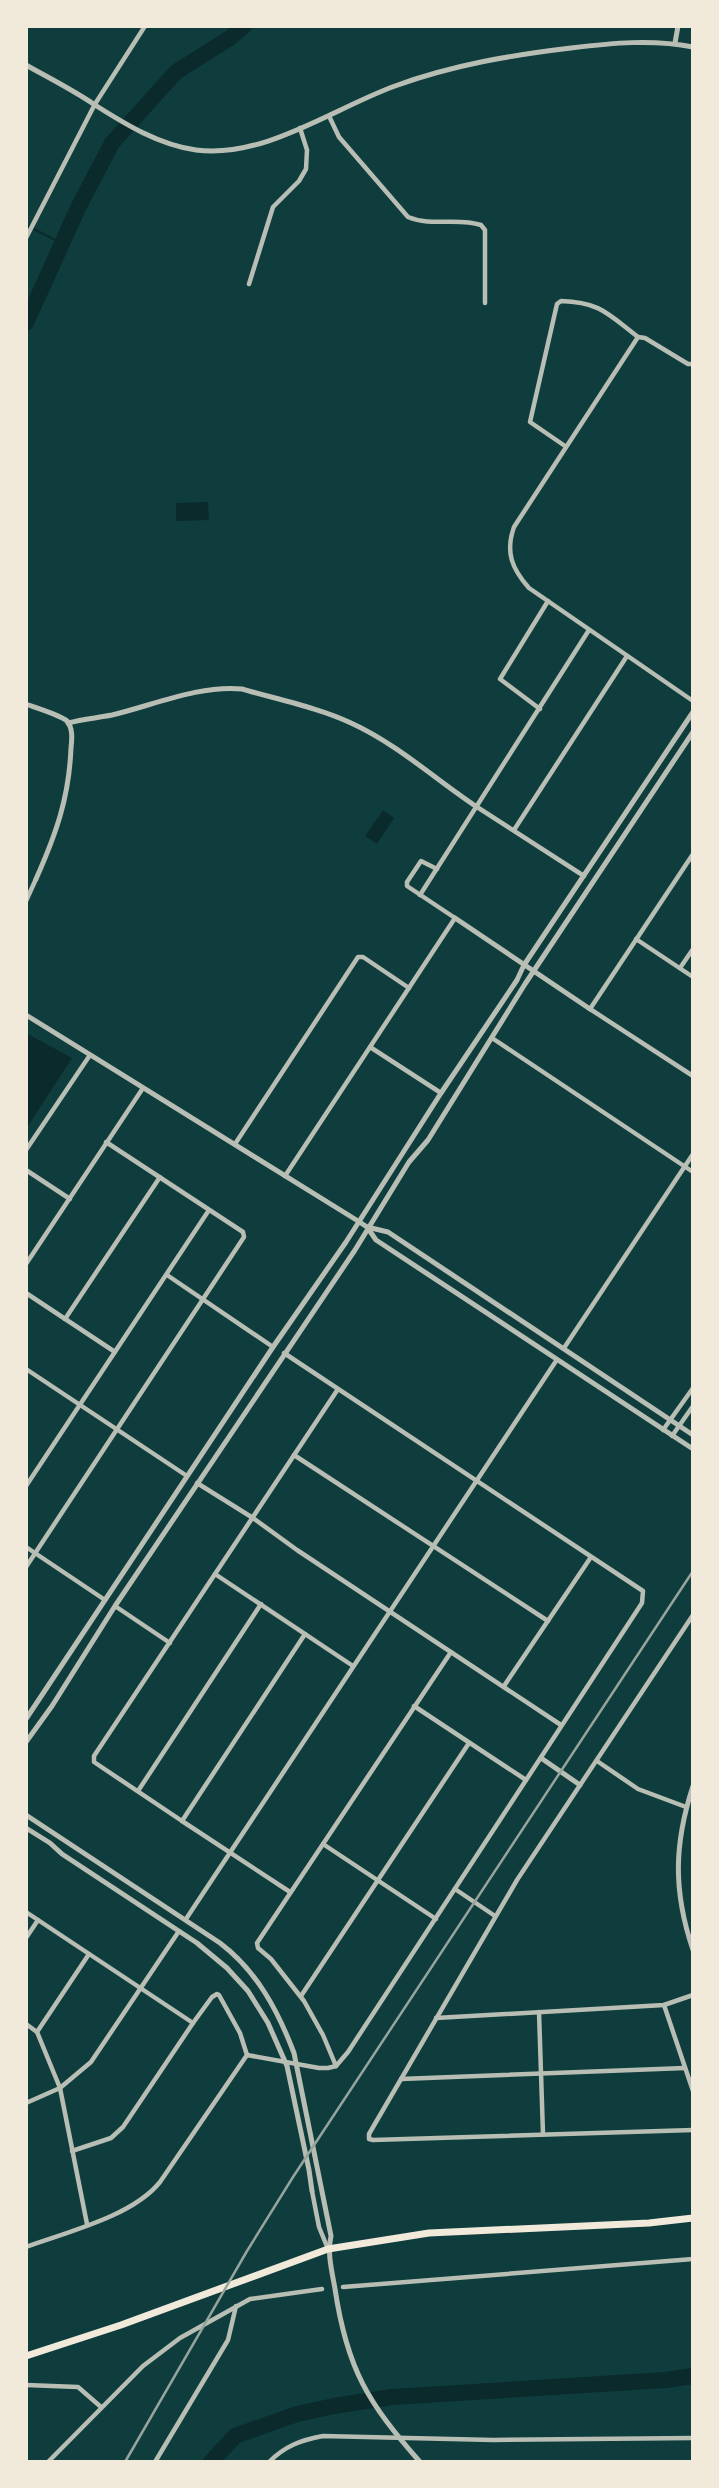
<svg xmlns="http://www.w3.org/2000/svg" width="719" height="2488" font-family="Cabin,sans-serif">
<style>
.water{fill:#0a2a2b}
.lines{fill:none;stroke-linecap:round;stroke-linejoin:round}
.stream{stroke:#0a2a2b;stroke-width:2.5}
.river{stroke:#0a2a2b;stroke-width:16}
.minor{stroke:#b8beb3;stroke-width:4.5}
.tertiary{stroke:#b8beb3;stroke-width:5}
.trunk{stroke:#f1e9da;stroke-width:7}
.rail{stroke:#97a49c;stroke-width:2.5}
</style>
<rect width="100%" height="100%" fill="#0f3d3e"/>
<g class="water">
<path d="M208,502L209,520L176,521V503Z"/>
<path d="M383,810L394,818L377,844L365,836Z"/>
<path d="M26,1033L72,1058L26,1129Z"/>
</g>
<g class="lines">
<path class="stream" d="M26,225L63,244"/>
<g class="river">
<path d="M26,323L78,208L112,143L176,72L230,38L244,26"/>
<path d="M211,2462L235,2436L297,2414L334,2406L392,2397L666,2380L693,2376"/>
</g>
<g class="minor">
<path d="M329,116L339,137L408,217C432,227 457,217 481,225L485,230V303"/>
<path d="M26,238L95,104L145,26"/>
<path d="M249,284L273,207L299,181L306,169L307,150L300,128"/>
<path d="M693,364H688L645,338L638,337L514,527C505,552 512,569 529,588L693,701"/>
<path d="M565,446L530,422L557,304L561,301C600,302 608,314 638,337"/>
<path d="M540,709L500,679L548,601"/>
<path d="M477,807L584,876"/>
<path d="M514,830L627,656"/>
<path d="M693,854L590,1009L693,1076"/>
<path d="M420,895L589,630"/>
<path d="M26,901L36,879"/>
<path d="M636,939L693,977"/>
<path d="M680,968L693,949"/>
<path d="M492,1038L693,1172"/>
<path d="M370,1047L441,1093"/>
<path d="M235,1144L358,957H363L409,988"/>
<path d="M26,1150L90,1055"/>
<path d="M26,1170L70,1199"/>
<path d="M285,1176L455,918L407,886V882L421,861L437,869"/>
<path d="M26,1264L143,1088"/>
<path d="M167,1275L273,1347"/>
<path d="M26,1293L115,1352"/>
<path d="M65,1319L160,1177"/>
<path d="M564,1348L693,1154"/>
<path d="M284,1353L643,1591L642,1603L348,2052L336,2066L323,2035L304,2001L271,1959L258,1948L257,1943L451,1652"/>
<path d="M26,1369L187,1476"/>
<path d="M663,1430L693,1388"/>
<path d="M672,1436L693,1406"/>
<path d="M294,1455L548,1621"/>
<path d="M197,1483L253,1518L297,1550L561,1725"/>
<path d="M26,1486L209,1210"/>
<path d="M26,1547L105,1600"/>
<path d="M26,1567L244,1237L243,1232L106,1142"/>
<path d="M215,1574L353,1666"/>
<path d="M115,1606L170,1643"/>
<path d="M693,1615L517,1880L369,2134V2139L373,2140L693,2130"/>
<path d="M305,1634L182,1821L94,1762V1756L338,1389"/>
<path d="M504,1686L591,1557"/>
<path d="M414,1706L526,1780"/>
<path d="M597,1761L638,1789L686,1807"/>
<path d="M138,1791L261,1604"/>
<path d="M182,1821L290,1892"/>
<path d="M323,1844L436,1919"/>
<path d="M455,1889L495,1916"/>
<path d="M26,1912L193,2023"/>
<path d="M186,1919L556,1361"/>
<path d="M26,1938L38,1920"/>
<path d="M301,1996L469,1743"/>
<path d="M664,2005L693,2091"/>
<path d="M539,2012L543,2134"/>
<path d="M436,2018L664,2005L693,1995"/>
<path d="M26,2024L37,2032L60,2088L87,2224"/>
<path d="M37,2032L89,1954"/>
<path d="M247,2055L319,2068H328L336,2066"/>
<path d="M401,2079L685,2068"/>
<path d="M26,2103L60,2088L91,2062L179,1931"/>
<path d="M312,2191L319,2227L328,2249"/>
<path d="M26,2247C67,2232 133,2216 160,2182L247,2055L240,2033L219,1995L217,1994L212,1997L193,2023L123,2127L111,2138L72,2151"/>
<path d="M343,2287L693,2259"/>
<path d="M26,2385L78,2387L101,2407"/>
<path d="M48,2462L143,2366L180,2338L250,2299L322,2289"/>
<path d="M155,2462L228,2340L236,2306"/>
<path d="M269,2462C285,2446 301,2440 323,2436L493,2440L693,2438"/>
</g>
<g class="tertiary">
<path d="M675,43L678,26"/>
<path d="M26,65C49,78 73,90 95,105C125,124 159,145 196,150C264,159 334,108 395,86C452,65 512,55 571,48C612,43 652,39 693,47"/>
<path d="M26,704C36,708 60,715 67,721C73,728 72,739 71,748C69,798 56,834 36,879"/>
<path d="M68,723C83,719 97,718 112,715C154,705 199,685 242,689C276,699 320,708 351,723C397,744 435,779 477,807"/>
<path d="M455,918L590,1009"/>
<path d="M26,1015L358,1221L367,1227L376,1240L693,1449"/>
<path d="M367,1227L388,1232L693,1435"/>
<path d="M26,1719L273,1347L346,1242L441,1093L517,980L524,965L693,712"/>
<path d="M26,1742L52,1706L115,1606L355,1250L409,1162L428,1140L525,984L693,732"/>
<path d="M541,1758L580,1785"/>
<path d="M693,1786C674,1844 673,1891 693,1950"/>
<path d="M26,1815L220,1943C257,1971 278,2011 294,2053L331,2236C327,2254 332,2271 335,2289C347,2369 368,2403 420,2462"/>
<path d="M26,1828L50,1843L62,1854L197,1943L227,1968L248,1991L268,2023L287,2066L309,2170L312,2191"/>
</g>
<path class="trunk" d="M26,2356L121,2325L328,2249L429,2233L649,2223L693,2218"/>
<path class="rail" d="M125,2462L247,2251L293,2177L693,1571"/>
</g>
<rect width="719" height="2488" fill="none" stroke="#f1e9da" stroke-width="56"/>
</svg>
